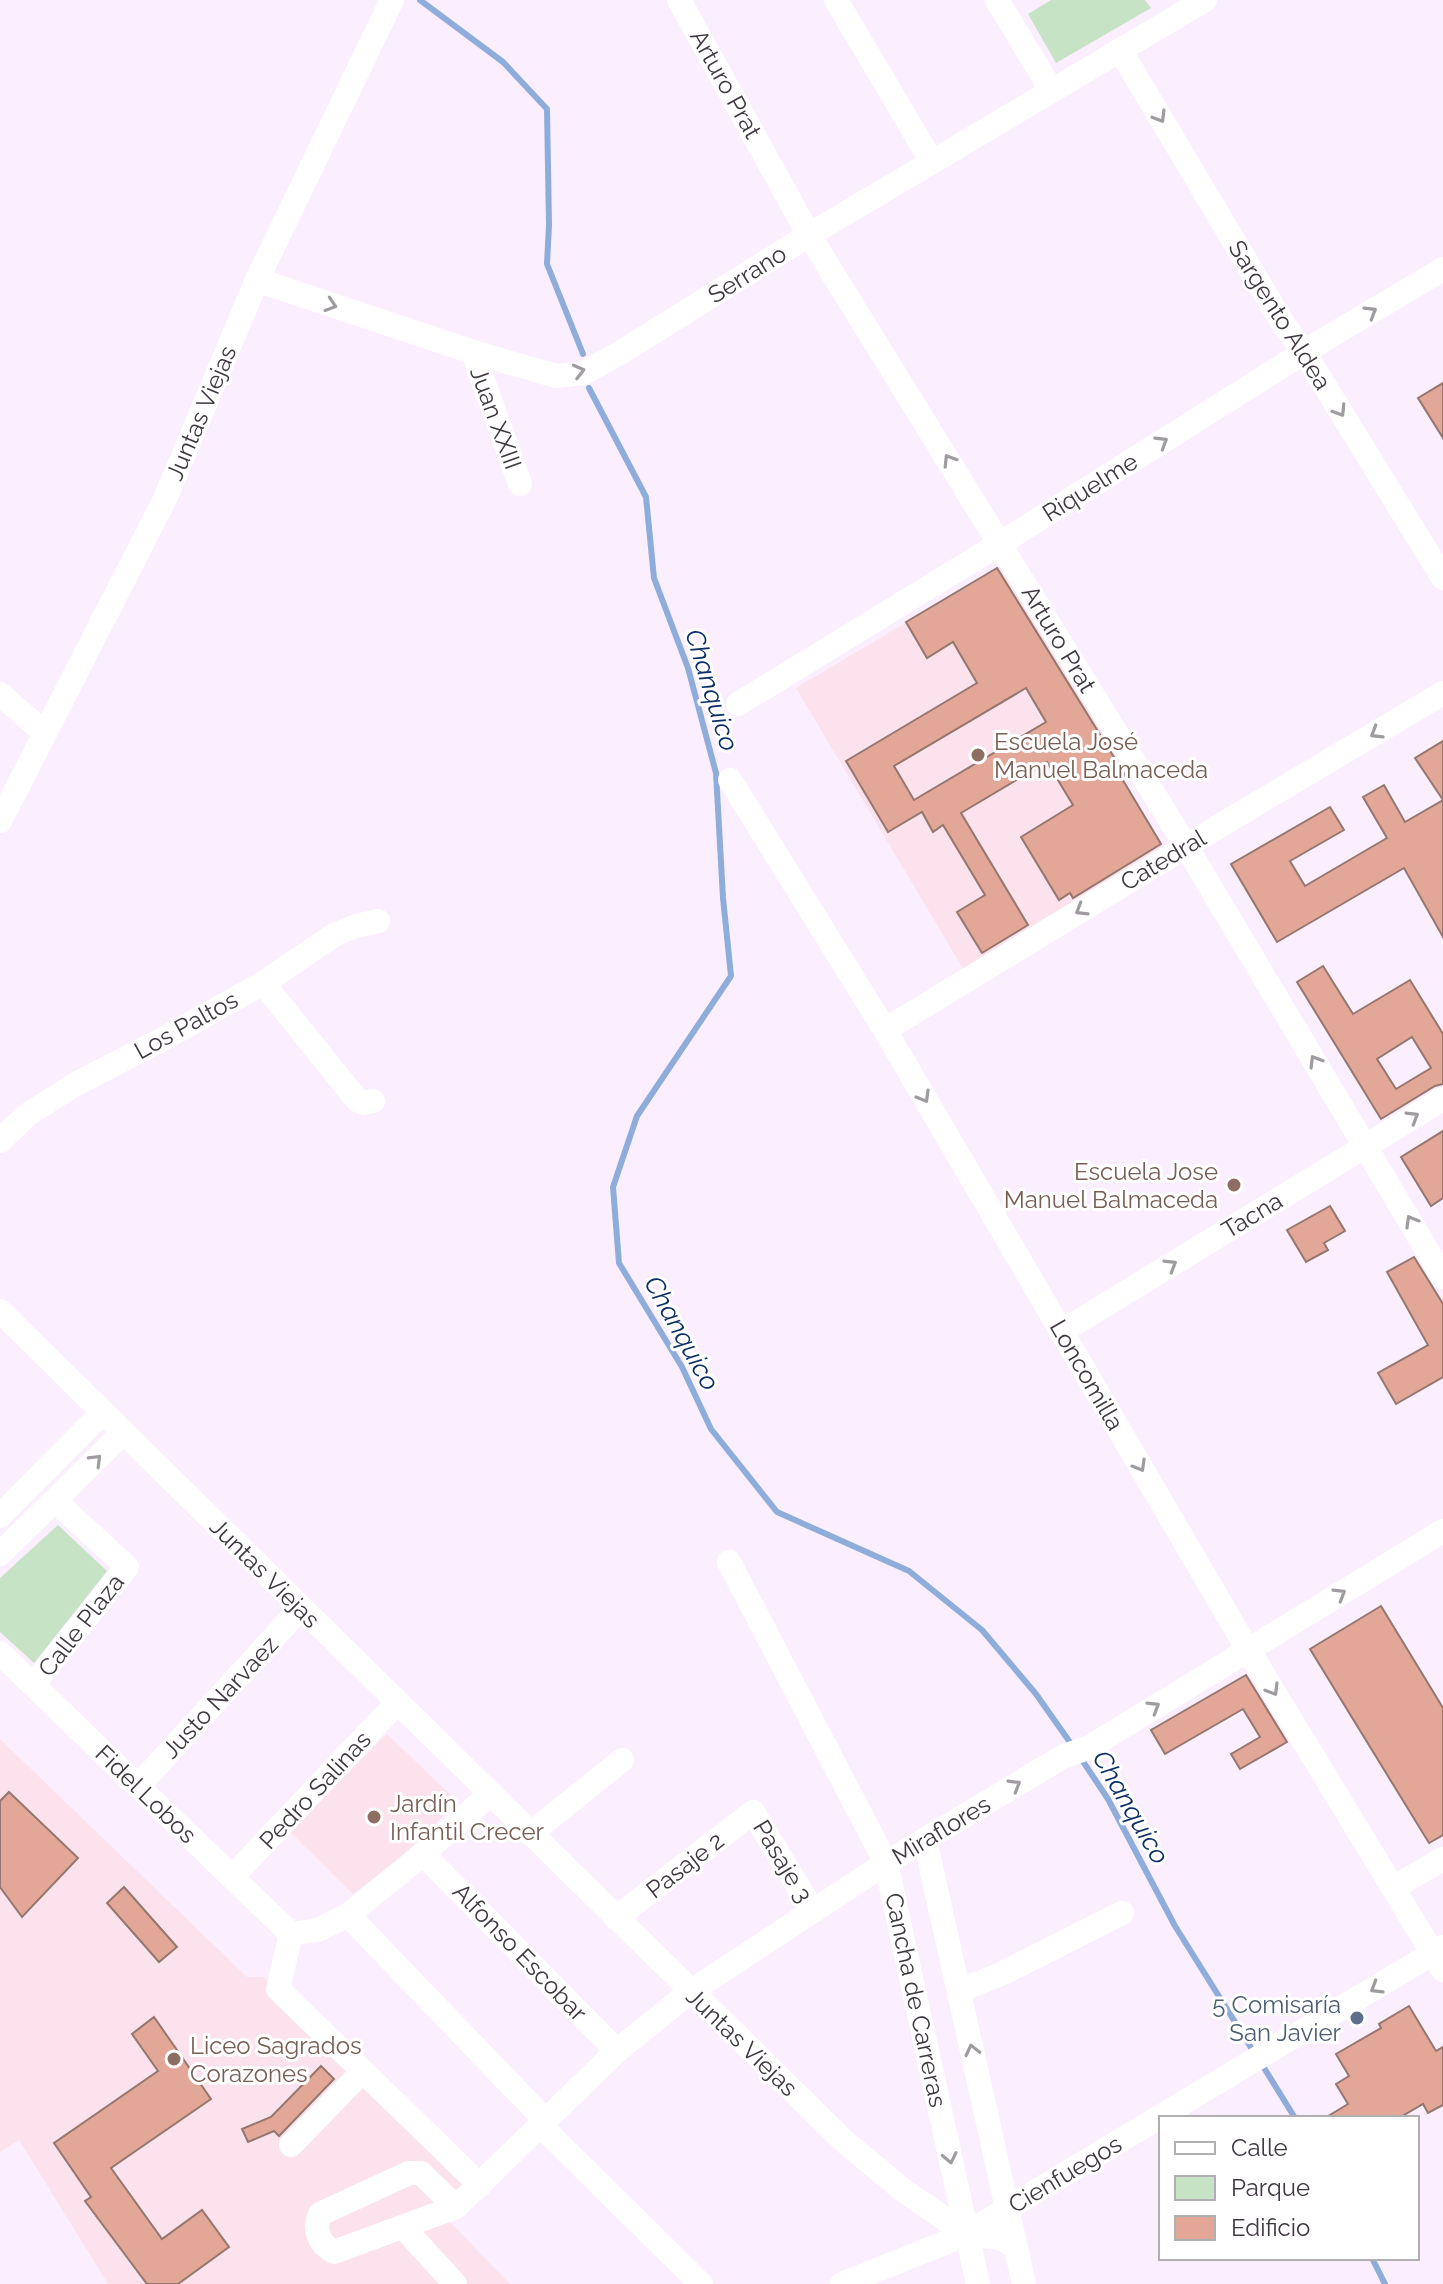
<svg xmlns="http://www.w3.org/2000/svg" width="1443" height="2284" font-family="Raleway,sans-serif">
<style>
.education{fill:#fbe2ed}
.green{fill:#c7e3c5}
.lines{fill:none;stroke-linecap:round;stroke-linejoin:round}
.stream{stroke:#8faddb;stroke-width:6}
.building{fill:#e3a798;stroke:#95776f;stroke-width:2;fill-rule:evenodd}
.minor{stroke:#fff;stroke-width:24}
.oneway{stroke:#9f9ba0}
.education-dot{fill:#8d6e63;stroke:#fff;stroke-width:3}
.service-dot{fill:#5c6f8a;stroke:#fff;stroke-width:3}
.labels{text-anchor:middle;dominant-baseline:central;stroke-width:6;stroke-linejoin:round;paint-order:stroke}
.street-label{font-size:24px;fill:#3f3741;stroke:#fff}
.education-label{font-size:24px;fill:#785e54;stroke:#fff;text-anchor:start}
.service-label{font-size:24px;fill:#4e5e75;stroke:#fff;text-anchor:end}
.water-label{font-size:26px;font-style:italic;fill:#0b2f66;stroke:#fff}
</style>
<rect width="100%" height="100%" fill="#fbefff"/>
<g class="education">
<path d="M1006,563L1130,772L1121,778L1166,852L965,972L796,688Z"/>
<path d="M387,1734L458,1802L400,1858L353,1894L289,1831Z"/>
<path d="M0,1739L247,1977H263L477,2185L448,2220L510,2284H108L19,2140L0,2152Z"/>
</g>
<g class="green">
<path d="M1051,0H1145L1151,8L1056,63L1028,14Z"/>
<path d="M58,1525L107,1571L34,1663L0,1632V1578Z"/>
</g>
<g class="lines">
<g class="stream">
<path d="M420,0L503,62L547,109L549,225L547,264L583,354"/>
<path d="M589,388L646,497L654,578L688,668L716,773L723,898L731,976L637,1116L613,1187L619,1263L682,1367L711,1429L777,1512L909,1571L982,1630L1036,1694L1074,1748"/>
<path d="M1080,1757L1108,1799L1175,1926L1255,2054"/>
<path d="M1261,2063L1295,2118"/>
<path d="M1372,2258L1385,2284"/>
</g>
</g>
<g class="building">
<path d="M1443,383V438L1418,398Z"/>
<path d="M997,568L1125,775L1121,777L1161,844L1073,898L1070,893L1059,900L1021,837L1073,805L1047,762L961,813L1028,925L982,953L957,912L985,895L943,825L933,832L922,812L888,832L846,761L977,683L953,642L927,658L906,622ZM1026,688L1046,722L914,800L894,766Z"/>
<path d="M1443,741V937L1404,868L1277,942L1231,864L1330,807L1344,830L1290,861L1305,886L1387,838L1363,797L1384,785L1405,822L1443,800L1415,758Z"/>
<path d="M1323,966L1353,1014L1410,980L1443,1034V1084L1435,1086L1381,1119L1297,982ZM1412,1037L1431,1068L1396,1089L1377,1059Z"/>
<path d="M1443,1131V1198L1431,1206L1401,1157Z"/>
<path d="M1330,1206L1345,1231L1324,1243L1328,1250L1306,1262L1287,1230Z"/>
<path d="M1414,1257L1443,1304V1377L1396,1404L1378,1373L1428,1345L1387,1272Z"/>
<path d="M1381,1606L1443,1708V1835L1429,1843L1310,1649Z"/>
<path d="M1246,1675L1287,1742L1240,1769L1231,1754L1260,1737L1243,1709L1165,1754L1151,1730Z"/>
<path d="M9,1792L78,1858L22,1917L0,1887V1801Z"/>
<path d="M124,1887L177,1947L159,1962L107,1903Z"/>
<path d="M1409,2006L1436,2051L1443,2047V2105L1428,2113L1423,2104L1399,2118H1325L1348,2104L1336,2084L1349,2076L1336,2054L1381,2028L1379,2024Z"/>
<path d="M154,2017L211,2099L111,2168L162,2239L202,2210L229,2247L178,2284H147L85,2201L91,2197L54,2143L158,2071L132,2034Z"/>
<path d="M321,2066L334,2079L279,2136L274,2131L248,2142L242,2129L271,2117Z"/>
</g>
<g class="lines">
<g class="minor">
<path d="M679,0L809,235L1186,846L1443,1277"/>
<path d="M836,0L932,162"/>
<path d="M997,0L1052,91"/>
<path d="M1120,50L1284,325L1304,352L1443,578"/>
<path d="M257,280L473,352L556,376L584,373L620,353L809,235L1205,0"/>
<path d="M473,352L520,484"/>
<path d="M0,694L45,733"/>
<path d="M738,704L1001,543L1322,341L1443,269"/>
<path d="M730,780L885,1030L1241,1638L1443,1970"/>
<path d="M0,821L165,499L257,280L392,0"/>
<path d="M263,983L357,1100L364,1103L373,1101"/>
<path d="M885,1030L1221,825L1443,693"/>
<path d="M0,1141L27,1115L74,1085L165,1038L263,983L334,935L356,926L378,921"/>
<path d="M0,1311L844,2141L904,2191L967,2234L1000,2238L1016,2247"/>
<path d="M1061,1332L1443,1099"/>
<path d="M0,1516L102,1413"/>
<path d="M0,1554L123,1433"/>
<path d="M729,1562L886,1863L978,2284"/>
<path d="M0,1653L291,1934"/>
<path d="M33,1685L127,1567L55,1501"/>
<path d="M138,1786L301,1608"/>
<path d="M530,1834L622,1760"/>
<path d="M925,1840L1024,2284"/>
<path d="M423,1854L617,2051"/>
<path d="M232,1877L397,1703"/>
<path d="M1393,1888L1443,1859"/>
<path d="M348,1915L545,2120"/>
<path d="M616,1918L753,1812L813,1911"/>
<path d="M959,1991L1001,1974L1122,1913"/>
<path d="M540,2125L701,2284"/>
<path d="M291,2145L362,2072"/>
<path d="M480,2185L278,1989L291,1934L318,1930L348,1915L423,1854L490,1794"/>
<path d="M456,2207L421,2173H409L320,2214C313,2230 319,2244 334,2252L456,2207L617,2051L690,1992L886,1863L1064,1756L1088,1748L1443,1531"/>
<path d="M403,2227L455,2284"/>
<path d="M842,2284L967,2234L1008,2208L1443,1947"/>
</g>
</g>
<defs><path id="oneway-chevron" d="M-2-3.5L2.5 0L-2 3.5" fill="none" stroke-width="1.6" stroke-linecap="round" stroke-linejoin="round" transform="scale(2)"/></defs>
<g class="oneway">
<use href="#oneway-chevron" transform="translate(1160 117) rotate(59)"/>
<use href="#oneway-chevron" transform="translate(331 305) rotate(18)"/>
<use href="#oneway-chevron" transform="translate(1371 312) rotate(-31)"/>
<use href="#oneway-chevron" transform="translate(579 371) rotate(-14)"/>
<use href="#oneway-chevron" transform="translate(1340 411) rotate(58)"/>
<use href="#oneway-chevron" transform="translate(1162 442) rotate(-32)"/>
<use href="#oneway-chevron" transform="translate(949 460) rotate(-122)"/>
<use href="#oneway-chevron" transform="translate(1376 733) rotate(149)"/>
<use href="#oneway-chevron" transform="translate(1081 910) rotate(149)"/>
<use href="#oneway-chevron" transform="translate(1315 1061) rotate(-121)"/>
<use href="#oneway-chevron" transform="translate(924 1097) rotate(60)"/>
<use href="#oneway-chevron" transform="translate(1413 1117) rotate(-31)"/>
<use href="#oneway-chevron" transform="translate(1411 1221) rotate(-120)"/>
<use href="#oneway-chevron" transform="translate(1171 1265) rotate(-31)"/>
<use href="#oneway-chevron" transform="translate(96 1460) rotate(-45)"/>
<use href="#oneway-chevron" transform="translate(1140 1466) rotate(60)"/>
<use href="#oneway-chevron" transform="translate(1340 1594) rotate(-31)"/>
<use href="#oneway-chevron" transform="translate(1273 1690) rotate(59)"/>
<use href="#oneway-chevron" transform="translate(1154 1707) rotate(-31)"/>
<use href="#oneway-chevron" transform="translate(1015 1785) rotate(-31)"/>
<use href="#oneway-chevron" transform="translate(1376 1988) rotate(149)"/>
<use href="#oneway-chevron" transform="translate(972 2050) rotate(-103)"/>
<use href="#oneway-chevron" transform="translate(950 2158) rotate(78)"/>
</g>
<g class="education-dot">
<circle cx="978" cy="755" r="8"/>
<circle cx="1234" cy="1185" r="8"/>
<circle cx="374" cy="1817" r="8"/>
<circle cx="174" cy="2059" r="8"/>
</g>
<circle class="service-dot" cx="1357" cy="2018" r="8"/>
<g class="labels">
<g class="street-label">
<text transform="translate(726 84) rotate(61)">Arturo Prat</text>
<text transform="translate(747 274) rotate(-32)">Serrano</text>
<text transform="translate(1280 315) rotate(58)">Sargento Aldea</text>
<text transform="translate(201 413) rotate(-67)">Juntas Viejas</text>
<text transform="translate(496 418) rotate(70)">Juan XXIII</text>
<text transform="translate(1090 487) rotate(-32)">Riquelme</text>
<text transform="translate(1059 639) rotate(59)">Arturo Prat</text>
<text transform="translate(1163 860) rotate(-31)">Catedral</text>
<text transform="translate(186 1025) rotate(-29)">Los Paltos</text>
<text transform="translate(1252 1215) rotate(-31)">Tacna</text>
<text transform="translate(1087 1375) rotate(60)">Loncomilla</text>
<text transform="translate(265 1573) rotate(45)">Juntas Viejas</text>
<text transform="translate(81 1625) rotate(-52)">Calle Plaza</text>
<text transform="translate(220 1697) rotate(-47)">Justo Narvaez</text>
<text transform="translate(315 1790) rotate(-47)">Pedro Salinas</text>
<text transform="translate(146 1794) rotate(44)">Fidel Lobos</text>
<text transform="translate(941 1830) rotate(-31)">Miraflores</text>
<text transform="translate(783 1861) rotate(59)">Pasaje 3</text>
<text transform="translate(685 1865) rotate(-38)">Pasaje 2</text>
<text transform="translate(520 1952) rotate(46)">Alfonso Escobar</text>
<text transform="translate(916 2000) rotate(78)">Cancha de Carreras</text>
<text transform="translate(742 2042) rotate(44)">Juntas Viejas</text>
<text transform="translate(1065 2174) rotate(-31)">Cienfuegos</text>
</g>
<g class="education-label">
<text x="994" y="741">Escuela José<tspan x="994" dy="28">Manuel Balmaceda</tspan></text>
<text x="1218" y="1171" text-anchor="end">Escuela Jose<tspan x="1218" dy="28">Manuel Balmaceda</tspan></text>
<text x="390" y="1803">Jardín<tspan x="390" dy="28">Infantil Crecer</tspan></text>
<text x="190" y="2045">Liceo Sagrados<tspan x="190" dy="28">Corazones</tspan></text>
</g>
<g class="service-label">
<text x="1341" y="2004">5 Comisaría<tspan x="1341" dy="28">San Javier</tspan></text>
</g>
<g class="water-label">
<text transform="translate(712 690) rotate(73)">Chanquico</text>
<text transform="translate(682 1333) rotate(61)">Chanquico</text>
<text transform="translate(1131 1807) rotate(60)">Chanquico</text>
</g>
</g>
<rect x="1159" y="2116" width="260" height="144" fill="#ffffff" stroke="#b2afb3" stroke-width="2"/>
<rect x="1175" y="2142" width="40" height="12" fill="#ffffff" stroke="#b2afb3" stroke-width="2"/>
<text x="1231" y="2156" font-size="24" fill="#3f3741">Calle</text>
<rect x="1175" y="2176" width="40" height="24" fill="#c7e3c5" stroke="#b2afb3" stroke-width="2"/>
<text x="1231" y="2196" font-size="24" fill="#3f3741">Parque</text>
<rect x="1175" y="2216" width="40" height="24" fill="#e3a798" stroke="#b2afb3" stroke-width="2"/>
<text x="1231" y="2236" font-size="24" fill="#3f3741">Edificio</text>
</svg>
